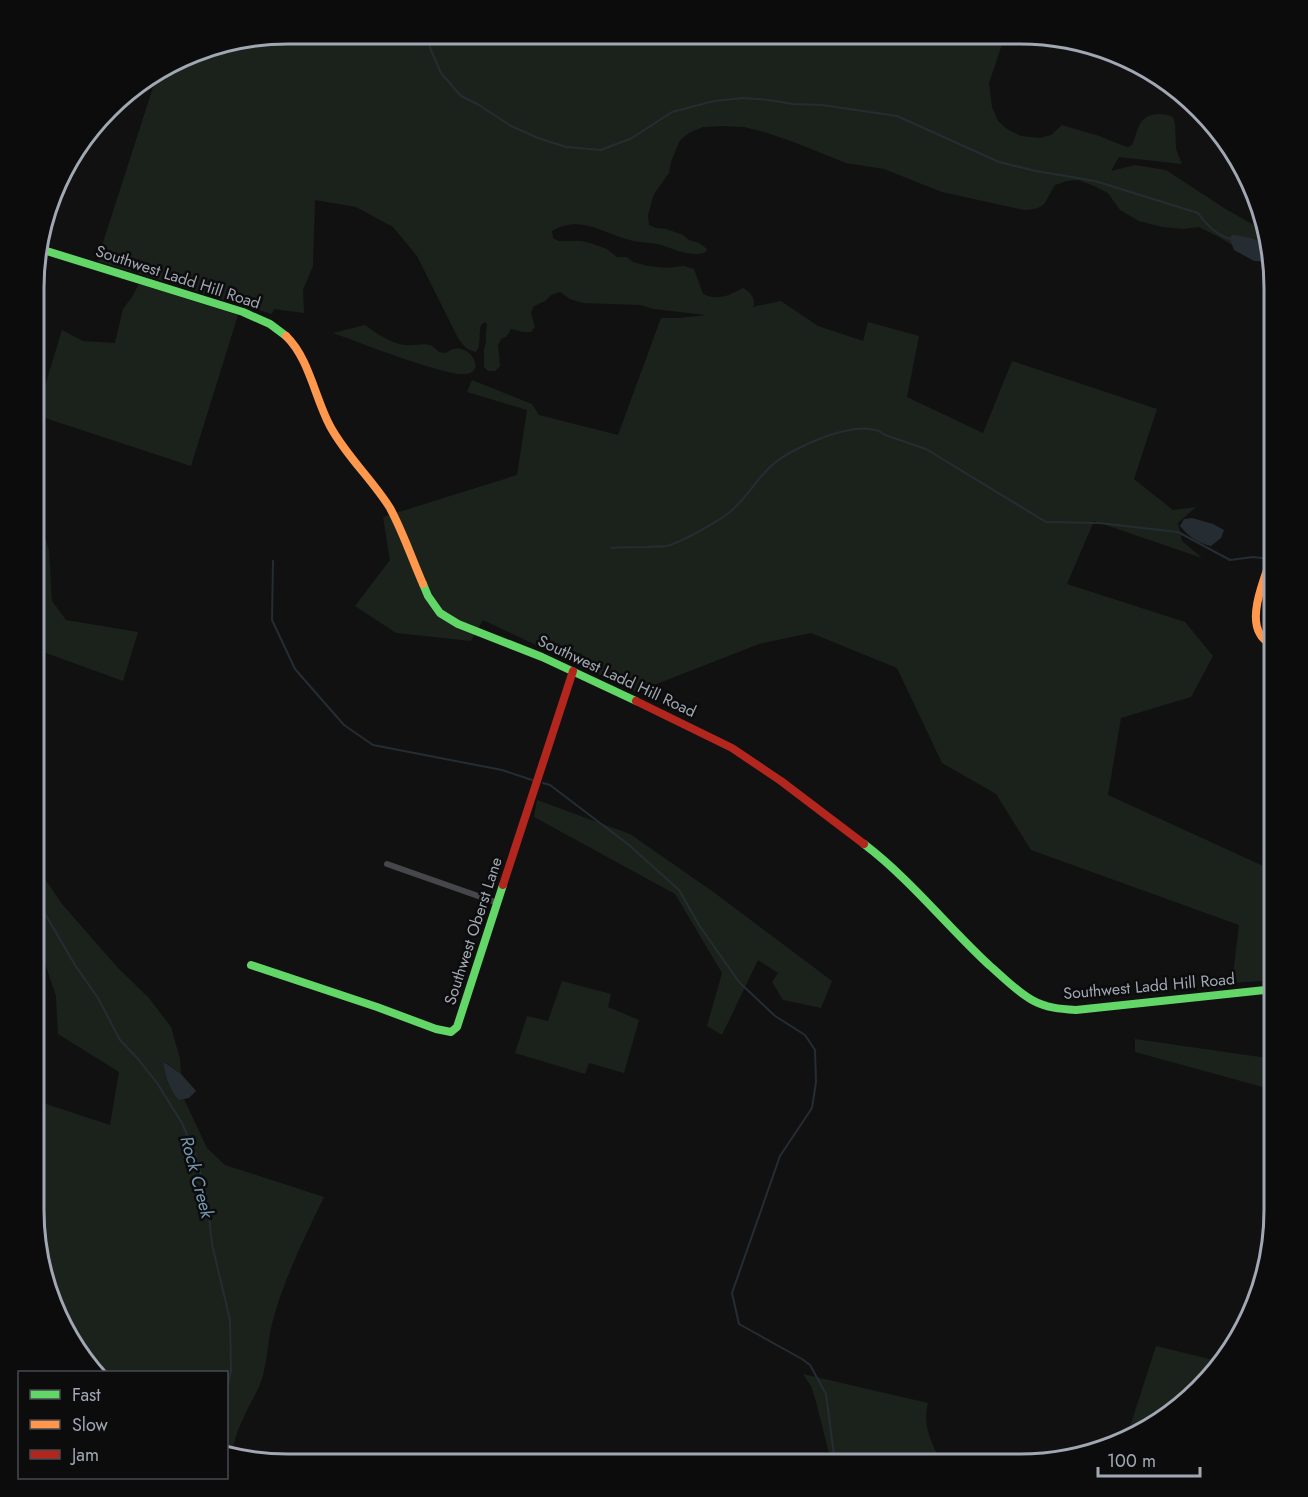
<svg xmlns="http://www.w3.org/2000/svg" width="1308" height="1497" font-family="Jost,sans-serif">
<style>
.green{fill:#1b221c}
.water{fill:#252d33}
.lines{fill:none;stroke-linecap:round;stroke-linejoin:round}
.stream{stroke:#252d33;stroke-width:2}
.street{stroke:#46474a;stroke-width:6}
.fast{stroke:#63d668;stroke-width:8}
.slow{stroke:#ff974d;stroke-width:8}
.jam{stroke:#b3261e;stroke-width:8}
.labels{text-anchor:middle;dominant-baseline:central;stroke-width:5;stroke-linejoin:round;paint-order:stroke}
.street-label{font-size:16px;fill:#a1a8b4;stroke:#0c0c0d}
.water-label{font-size:18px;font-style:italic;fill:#7598b2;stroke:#0c0c0d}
.rim{fill:none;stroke:#a1a8b4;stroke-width:3}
</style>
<rect width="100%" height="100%" fill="#111112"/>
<g class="green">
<path d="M288,33L1005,35L989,83L992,107L998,121L1007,129L1021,136L1040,138L1051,135L1062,125L1099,136L1124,146L1128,147L1132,145C1135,139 1136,132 1139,126C1145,112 1161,112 1173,117L1175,124L1176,149L1182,164L1119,157L1111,171L1135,165L1166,170L1224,208L1259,228L1266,230L1269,245L1237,248L1219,237L1199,227L1184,229L1162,227L1139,221L1120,210L1108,193L1094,186L1078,180L1067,181L1055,185C1044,203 1047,209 1024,210L942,192L884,169L846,163L791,141L764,132L744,127L722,126L703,127L689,133L680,140L671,162L669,173L654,194L648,215L649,225L656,228L666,229L683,235L689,240L699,243L707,249L706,252C692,258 674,249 661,245C651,242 642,243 633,241C603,234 582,214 552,231L553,238L559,241H581L590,243L607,249L617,257H627L633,262L648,266L667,268L684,266L694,269L703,294C718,301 728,296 743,288C750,292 754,296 754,305L752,307L781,301L818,326L863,341L868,322L919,336L907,397L983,433L1012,361L1157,409L1134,479L1173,510L1196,507L1178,523L1182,541L1202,558L1094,521L1067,584L1185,622L1213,656L1191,697L1121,718L1108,795L1274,871V980L1232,983L1239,925L1031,850L996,794L942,763L897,668L811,633L759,644L636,692L483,620L471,641L396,633L355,606L390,560L383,517L517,475L527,410L467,392L472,380L532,404L539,415L618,435L661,318H680L706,315L653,309L641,305L583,303L570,299L560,292L551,295L545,301L534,306L531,313L535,327L531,332H523L511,329L507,336L501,339L498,345L500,366L495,371H488L484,367V350L486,341V334L487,324L485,322L481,325C478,334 482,343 476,352C466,350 462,344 457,336L417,256L393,227L356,207L315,200L313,266L303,290L304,313L274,309L272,314L97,261L157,75L206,47Z"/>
<path d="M139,284L238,315L191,466L36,415L62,330L83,341L115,343L123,309L132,297Z"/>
<path d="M365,325C377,334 389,342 404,345C412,346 427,342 432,346C435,348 437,350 439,352L446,353C469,334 496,383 452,373C411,363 372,347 333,333Z"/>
<path d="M35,499L49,551L52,601L66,620L138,632L123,681L35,649Z"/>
<path d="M537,800L630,834L712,891L832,981L821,1008L783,1000L772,982L778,973L758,960L722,1035L707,1026L722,973L675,894L534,817Z"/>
<path d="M34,863L62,904L118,968L149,998L171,1027L180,1059L181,1074L165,1062C162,1071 171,1094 179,1100L184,1099L207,1148L225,1165L324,1197C305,1236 286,1275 274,1316C268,1336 268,1356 263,1375C259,1391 250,1402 244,1417C238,1428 235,1439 232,1452L227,1450L226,1372H99L76,1351L46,1291L34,1226V1100L110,1125L119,1072L58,1034L56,996L34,931Z"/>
<path d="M562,981L611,994L608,1007L639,1020L624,1073L589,1063L585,1074L515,1053L527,1016L548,1021Z"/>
<path d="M1135,1039L1274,1059V1090L1135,1052Z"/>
<path d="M1156,1346L1218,1361L1162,1421L1126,1439Z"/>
<path d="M803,1374L928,1403C922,1427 932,1442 941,1463H831L828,1449L816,1402L811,1386Z"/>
</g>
<g class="water">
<path d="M1234,235L1251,238L1269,245L1273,262L1254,261L1234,250L1230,239L1231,236Z"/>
<path d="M1192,518L1213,524L1224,530L1221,538L1211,546C1198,543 1188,536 1180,526L1184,519Z"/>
<path d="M164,1062L181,1074L196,1091L189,1098L179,1100C171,1094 163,1072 164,1062Z"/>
</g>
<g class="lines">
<g class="stream">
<path d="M428,33L430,48L441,73L461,96L479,105L511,126L538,138L566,147L601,150L632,138L672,112L714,101L743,98L769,100L793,104L822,105L897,116L999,162L1036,171L1095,181L1198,213C1206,224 1217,236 1231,239"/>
<path d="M611,548C623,547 636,547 648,547C654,546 661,547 666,546C683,542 705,528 720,519C742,506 753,483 771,466C790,448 862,415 885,435L926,449L1046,522L1099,523L1178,532L1230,560L1253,557L1270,559"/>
<path d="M273,561L272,620L295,669L344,725L373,745L502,770L532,780"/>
<path d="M543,783L550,785L629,845L679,890L699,925L739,982L775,1016L805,1035L815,1050L816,1082L812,1108L780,1156L732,1293L739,1324L802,1359L810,1365L826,1394L835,1463"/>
<path d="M34,895L75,965L98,998L120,1040L138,1059L157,1083L182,1123L196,1156L207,1199L212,1244L230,1320L231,1371L226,1393"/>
</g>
<path class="street" d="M387,864L498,903"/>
<g class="fast">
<path d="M37,248L243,312L270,324L286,336"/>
<path d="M423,584L428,596L440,613L458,624L542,657L636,701"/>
<path d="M864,844C910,879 947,926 989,965C1003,977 1016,991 1032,1000C1046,1008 1061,1009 1076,1010L1274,989"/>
<path d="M251,965L377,1007L436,1029L451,1032L457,1027L503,885"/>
</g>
<g class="slow">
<path d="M286,336C309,358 315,398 330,426C346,456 372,479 390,508C403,532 412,559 423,584"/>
<path d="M1274,549C1268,571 1247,613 1260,634C1263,640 1268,643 1274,647"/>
</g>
<g class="jam">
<path d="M636,701L732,748L781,781L864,844"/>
<path d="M503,885L573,671"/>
</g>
</g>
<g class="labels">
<g class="street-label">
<text transform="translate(178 277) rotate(18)">Southwest Ladd Hill Road</text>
<text transform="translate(617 676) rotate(25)">Southwest Ladd Hill Road</text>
<text transform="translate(473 931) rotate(-72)">Southwest Oberst Lane</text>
<text transform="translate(1149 986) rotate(-5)">Southwest Ladd Hill Road</text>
</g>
<g class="water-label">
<text transform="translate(197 1177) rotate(75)">Rock Creek</text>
</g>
</g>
<path d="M0 0H1308V1497H0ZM288 44H1020A244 244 0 0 1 1264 288V1210A244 244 0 0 1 1020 1454H288A244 244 0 0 1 44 1210V288A244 244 0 0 1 288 44Z" fill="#0c0c0d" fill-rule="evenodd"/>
<path class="rim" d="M288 44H1020A244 244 0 0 1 1264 288V1210A244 244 0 0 1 1020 1454H288A244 244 0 0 1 44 1210V288A244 244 0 0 1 288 44Z"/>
<rect x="18" y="1371" width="210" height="108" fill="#0c0c0d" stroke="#484a50" stroke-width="1.5"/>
<rect x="30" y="1390" width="30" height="9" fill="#63d668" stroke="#484a50" stroke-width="1.5"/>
<text x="72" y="1401" font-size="18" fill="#a1a8b4">Fast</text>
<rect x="30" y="1420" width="30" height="9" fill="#ff974d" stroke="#484a50" stroke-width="1.5"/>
<text x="72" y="1431" font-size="18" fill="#a1a8b4">Slow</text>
<rect x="30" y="1450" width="30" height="9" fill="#b3261e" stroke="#484a50" stroke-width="1.5"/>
<text x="72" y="1461" font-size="18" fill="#a1a8b4">Jam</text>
<path d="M1098 1467v9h102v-9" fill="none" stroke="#a1a8b4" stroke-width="3"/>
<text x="1107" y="1467" font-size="18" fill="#a1a8b4" stroke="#0c0c0d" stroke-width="4.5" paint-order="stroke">100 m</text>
</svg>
